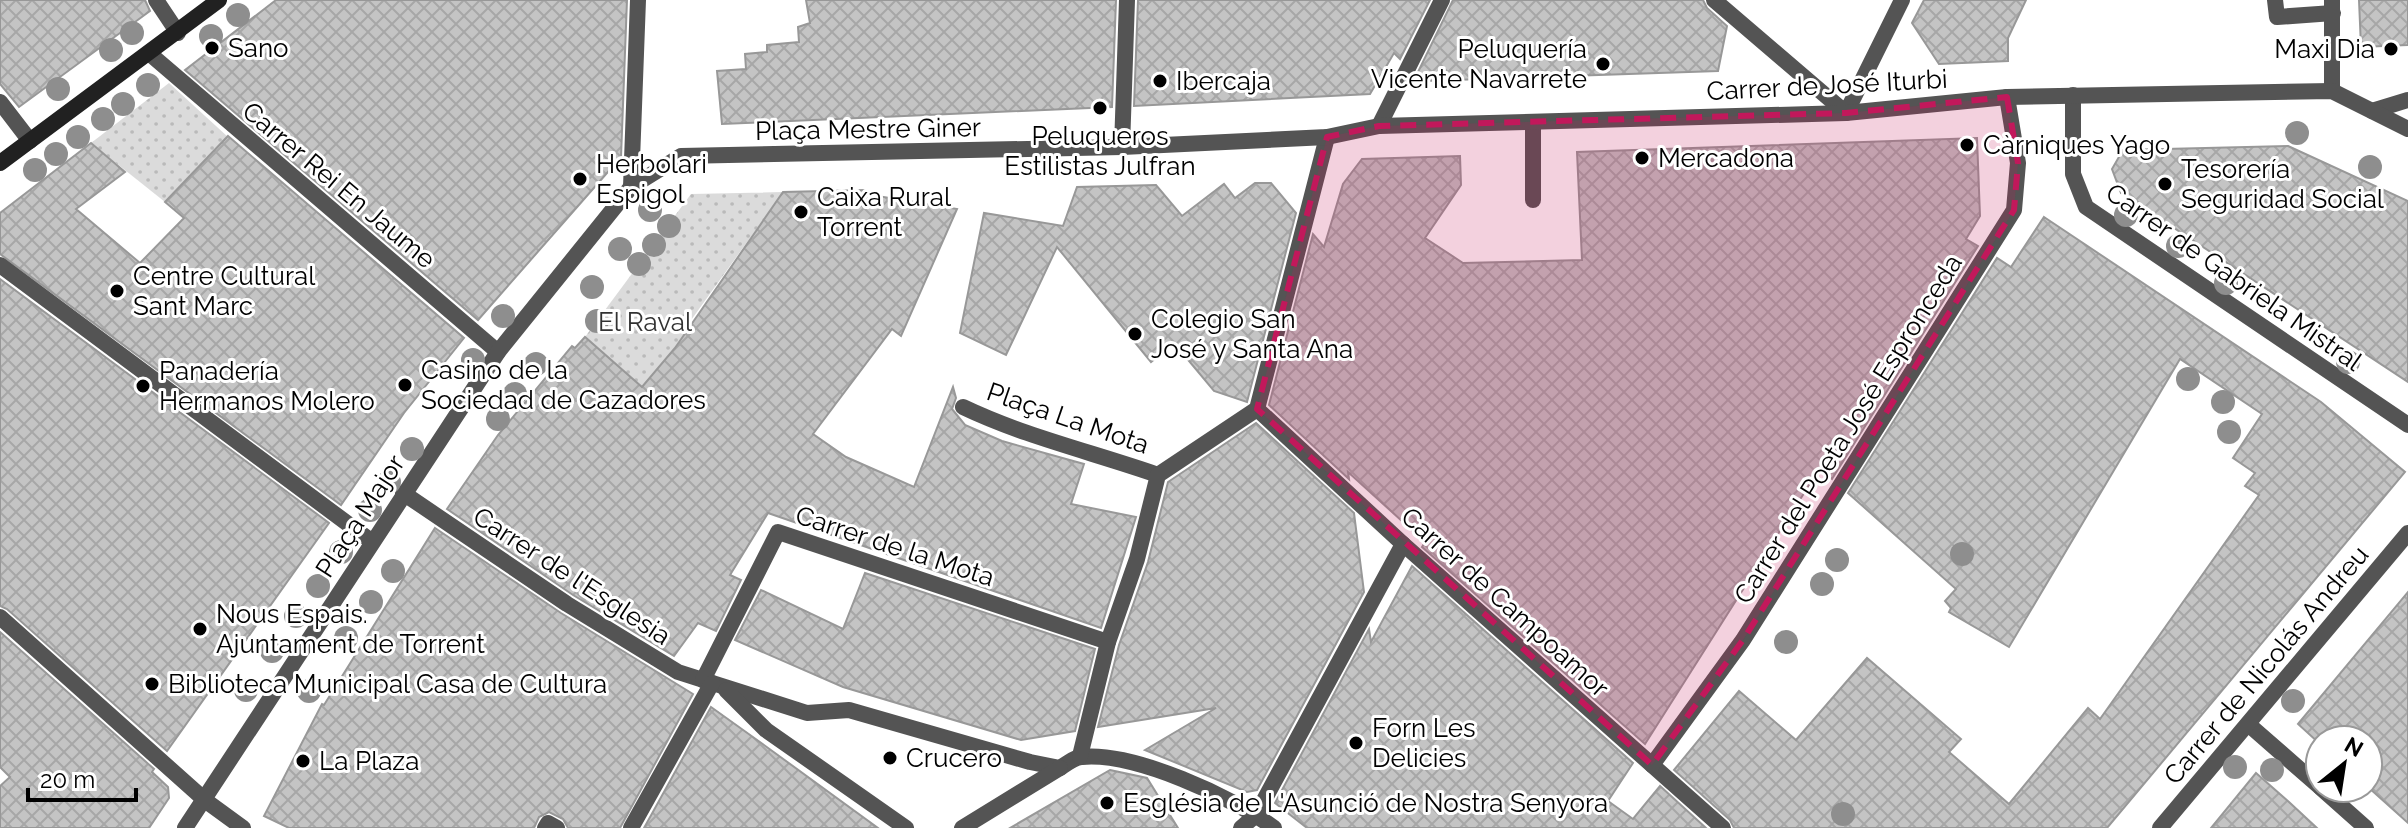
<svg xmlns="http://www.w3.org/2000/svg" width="2408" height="828" font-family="Raleway,sans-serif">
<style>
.park{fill:url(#park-dots)}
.building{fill:url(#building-cross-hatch);stroke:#989898;stroke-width:2}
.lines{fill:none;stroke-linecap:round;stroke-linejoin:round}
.lane{stroke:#545454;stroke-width:16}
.street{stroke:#545454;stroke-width:16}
.secondary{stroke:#212121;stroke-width:16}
.tree{fill:#8e8e8e}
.marked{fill:#c2185b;fill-opacity:0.2;stroke:#c2185b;stroke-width:6;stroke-dasharray:16 10;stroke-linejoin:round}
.poi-dot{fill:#000;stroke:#fff;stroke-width:3}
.labels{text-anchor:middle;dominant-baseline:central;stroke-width:6;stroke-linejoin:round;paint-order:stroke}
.poi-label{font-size:26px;fill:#000;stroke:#fff;text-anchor:start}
.street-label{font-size:26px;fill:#000;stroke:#fff}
.park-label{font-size:26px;fill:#323232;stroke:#fff}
</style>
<defs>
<pattern id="park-dots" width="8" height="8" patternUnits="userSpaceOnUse" patternTransform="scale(2)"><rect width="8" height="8" fill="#dbdbdb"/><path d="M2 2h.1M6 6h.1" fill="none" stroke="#bababa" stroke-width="1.8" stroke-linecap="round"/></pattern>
<pattern id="building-cross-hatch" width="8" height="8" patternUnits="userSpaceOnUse" patternTransform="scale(2)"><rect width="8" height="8" fill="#c4c4c4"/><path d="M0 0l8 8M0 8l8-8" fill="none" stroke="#a7a7a7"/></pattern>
</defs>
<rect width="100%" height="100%" fill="#fff"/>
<g class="park">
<path d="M169,83L228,137L165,202L91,143Z"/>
<path d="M783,192L689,323L690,330L642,388L585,337L691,194Z"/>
</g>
<g class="building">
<path d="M0,0H145L150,11L19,107L0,84Z"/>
<path d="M276,0H627L621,157L478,320L185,70Z"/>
<path d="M806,0H1116L1112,107L722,124L717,71L746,69L745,54L767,52V45L799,42L798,27L810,23Z"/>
<path d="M1138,0H1430L1400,59L1394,53L1370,94L1134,106Z"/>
<path d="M1453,0H1703L1707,8L1727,26L1718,71L1425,81L1417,74Z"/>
<path d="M1924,0H2026L2008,38V61L1939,64L1912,23Z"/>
<path d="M2359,0H2408V45L2361,47Z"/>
<path d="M228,136L464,338L404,413L341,505L0,254V213L91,143L125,172L76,209L140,263L184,218L165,202Z"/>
<path d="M1977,138L1980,216L1966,239L1978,246L1832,479L1820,468L1645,744L1422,547L1425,542L1348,472L1349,479L1269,405L1313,234L1324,247L1343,184L1362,159L1460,156L1461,185L1425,238L1463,263L1582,260L1577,152Z"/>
<path d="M2288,146L2408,201V382L2121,193L2112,169L2123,150Z"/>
<path d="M1255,183H1271L1296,213L1247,402L1214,391L1174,343L1151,362L1057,247L1006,355L960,333L984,213L1063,226L1077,187L1156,185L1182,216L1224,184L1235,198Z"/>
<path d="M865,190V194L957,209L901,336L892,329L813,434L846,457L914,487L953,387L956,398L952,409L965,425L1002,441L1084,464L1071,504L1136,517L1101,628L768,513L730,575L741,580L716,631L698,623L674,656L573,595L447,509L498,435L572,346L575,348L585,337L642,387L675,348L783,192Z"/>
<path d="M2044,217L2321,402L2405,472L2107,828H1734L1730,820L1674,770L1739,691L1796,740L1867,658L1961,739L1949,752L2009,804L2088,708L2100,719L2259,495L2245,486L2255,473L2233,458L2262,414L2180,359L2009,647L1949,612L1951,608L1945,601L1956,589L1848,493L1997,258L2011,267Z"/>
<path d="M0,279L329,523L167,751L7,609L0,606Z"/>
<path d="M1256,423L1354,513L1364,592L1257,790L1247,792L1145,750L1216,708L1098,727L1119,645L1148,562L1168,482Z"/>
<path d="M435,528L561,613L693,694L620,828H568L563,819L549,812L539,817L534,828H289L264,816L322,704L324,705Z"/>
<path d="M1412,566L1633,763L1608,801L1633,819L1660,786L1706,828H1307L1275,803L1369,629L1371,642Z"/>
<path d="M865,573L1095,649L1075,731L1021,740L843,687L735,640L761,590L843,629Z"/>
<path d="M2408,592V823L2368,787V740H2320V744L2298,724Z"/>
<path d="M0,632L154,769L152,772L168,787L169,798L149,828H0V786L10,777L0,767Z"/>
<path d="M711,707L764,745L878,828H644Z"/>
<path d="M1110,770L1147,778L1178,828H1010Z"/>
<path d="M2256,773L2289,802L2317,828H2211Z"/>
</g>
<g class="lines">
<g class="lane">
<path d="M2275,0L2277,17L2333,13"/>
<path d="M2332,91V0"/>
<path d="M1533,200V122"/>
</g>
<g class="street">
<path d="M156,0L178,33"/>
<path d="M1714,0L1846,113L1902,0"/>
<path d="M150,54L498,352"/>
<path d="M2073,95V174L2086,207L2408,425"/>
<path d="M0,102L30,141"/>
<path d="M2372,111L2408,100"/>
<path d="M1379,126L1442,0"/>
<path d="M1122,147L1127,0"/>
<path d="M631,187L638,0"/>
<path d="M0,265L371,541"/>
<path d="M963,407C1026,437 1092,452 1158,475"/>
<path d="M1257,409L1403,544L1723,828"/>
<path d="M403,493L567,604L678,672L807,713L849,710L1030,762L1060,768C1066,764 1075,757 1082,757C1134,752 1233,797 1274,828"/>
<path d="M0,617L206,801L243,828"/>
<path d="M703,680L778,532L1108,642"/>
<path d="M726,690L766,730L906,828"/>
<path d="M2248,724L2320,787"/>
<path d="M1080,756L1108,642L1137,559L1158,475L1257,409L1327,137"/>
<path d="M1652,765L1743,640L2014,210L2018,163L2007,97"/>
<path d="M2321,788L2366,828"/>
<path d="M185,828L498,352L631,187L681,156L1122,147L1327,137L1379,126L1846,113L2007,97L2332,91L2408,129"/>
<path d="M545,828L548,823L557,828"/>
<path d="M631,828L712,683"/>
<path d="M962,828L1060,768"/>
<path d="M1241,828L1256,815L1403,544"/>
<path d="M2160,828L2408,533"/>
</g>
<path class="secondary" d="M0,163L219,0"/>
</g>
<g class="tree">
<circle cx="238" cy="15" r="12"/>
<circle cx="132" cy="33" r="12"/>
<circle cx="211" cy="36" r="12"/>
<circle cx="111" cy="50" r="12"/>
<circle cx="148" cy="85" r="12"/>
<circle cx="58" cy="89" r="12"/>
<circle cx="123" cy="104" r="12"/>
<circle cx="103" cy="119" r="12"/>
<circle cx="2297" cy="133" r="12"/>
<circle cx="78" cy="137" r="12"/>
<circle cx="56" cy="154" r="12"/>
<circle cx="2370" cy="167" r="12"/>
<circle cx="35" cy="170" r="12"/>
<circle cx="650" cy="210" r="12"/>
<circle cx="2126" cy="215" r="12"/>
<circle cx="669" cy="226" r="12"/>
<circle cx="654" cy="245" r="12"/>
<circle cx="2178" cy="246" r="12"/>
<circle cx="620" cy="249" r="12"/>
<circle cx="639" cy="264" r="12"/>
<circle cx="2226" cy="283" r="12"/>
<circle cx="592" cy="287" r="12"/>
<circle cx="503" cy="316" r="12"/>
<circle cx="597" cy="321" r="12"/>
<circle cx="473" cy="360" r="12"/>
<circle cx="2348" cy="362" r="12"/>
<circle cx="536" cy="364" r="12"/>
<circle cx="2188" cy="379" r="12"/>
<circle cx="515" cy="394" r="12"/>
<circle cx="2223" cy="402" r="12"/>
<circle cx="498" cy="419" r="12"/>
<circle cx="2229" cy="432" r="12"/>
<circle cx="412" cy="449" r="12"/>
<circle cx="389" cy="482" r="12"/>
<circle cx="370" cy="510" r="12"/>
<circle cx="341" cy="552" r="12"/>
<circle cx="1962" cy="554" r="12"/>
<circle cx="1837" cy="560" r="12"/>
<circle cx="393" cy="571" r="12"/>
<circle cx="1822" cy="584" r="12"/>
<circle cx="318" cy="586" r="12"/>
<circle cx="371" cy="602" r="12"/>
<circle cx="296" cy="616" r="12"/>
<circle cx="346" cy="638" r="12"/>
<circle cx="1786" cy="642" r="12"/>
<circle cx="272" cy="651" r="12"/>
<circle cx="246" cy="690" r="12"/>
<circle cx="309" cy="691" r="12"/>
<circle cx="2293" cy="701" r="12"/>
<circle cx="2235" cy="767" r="12"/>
<circle cx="2272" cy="770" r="12"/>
<circle cx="1843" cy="814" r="12"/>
</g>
<path class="marked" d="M2007,97L2018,163L2014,210L1743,640L1652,765L1257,409L1327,137L1379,126L1846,113Z"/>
<g class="poi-dot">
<circle cx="212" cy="48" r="8"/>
<circle cx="2391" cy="49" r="8"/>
<circle cx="1603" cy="64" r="8"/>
<circle cx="1160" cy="81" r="8"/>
<circle cx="1100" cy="108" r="8"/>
<circle cx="1967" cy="145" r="8"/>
<circle cx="1642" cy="158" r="8"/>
<circle cx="580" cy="179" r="8"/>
<circle cx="2165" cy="184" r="8"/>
<circle cx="801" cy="212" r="8"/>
<circle cx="117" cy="291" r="8"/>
<circle cx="1135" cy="334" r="8"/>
<circle cx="405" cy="385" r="8"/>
<circle cx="143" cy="386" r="8"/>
<circle cx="200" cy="629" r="8"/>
<circle cx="152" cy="684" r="8"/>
<circle cx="1356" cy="743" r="8"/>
<circle cx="890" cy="758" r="8"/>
<circle cx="303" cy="761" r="8"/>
<circle cx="1107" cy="803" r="8"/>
</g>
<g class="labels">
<g class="poi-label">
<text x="228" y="48">Sano</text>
<text x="1587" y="49" text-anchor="end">Peluquería<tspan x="1587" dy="30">Vicente Navarrete</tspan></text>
<text x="2375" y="49" text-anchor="end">Maxi Dia</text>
<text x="1176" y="81">Ibercaja</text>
<text x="1100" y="136" text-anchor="middle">Peluqueros<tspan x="1100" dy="30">Estilistas Julfran</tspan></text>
<text x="1983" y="145">Càrniques Yago</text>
<text x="1658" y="158">Mercadona</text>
<text x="596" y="164">Herbolari<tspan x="596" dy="30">Espigol</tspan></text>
<text x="2181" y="169">Tesorería<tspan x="2181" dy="30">Seguridad Social</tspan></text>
<text x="817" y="197">Caixa Rural<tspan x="817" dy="30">Torrent</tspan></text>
<text x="133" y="276">Centre Cultural<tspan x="133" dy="30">Sant Marc</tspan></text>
<text x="1151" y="319">Colegio San<tspan x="1151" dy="30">José y Santa Ana</tspan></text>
<text x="421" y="370">Casino de la<tspan x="421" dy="30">Sociedad de Cazadores</tspan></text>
<text x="159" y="371">Panadería<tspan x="159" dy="30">Hermanos Molero</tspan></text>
<text x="216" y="614">Nous Espais.<tspan x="216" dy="30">Ajuntament de Torrent</tspan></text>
<text x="168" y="684">Biblioteca Municipal Casa de Cultura</text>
<text x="1372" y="728">Forn Les<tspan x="1372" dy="30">Delicies</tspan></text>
<text x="906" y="758">Crucero</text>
<text x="319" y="761">La Plaza</text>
<text x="1123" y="803">Església de L'Asunció de Nostra Senyora</text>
</g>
<g class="street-label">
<text transform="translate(1827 85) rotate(-3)">Carrer de José Iturbi</text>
<text transform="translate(868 129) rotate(-1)">Plaça Mestre Giner</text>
<text transform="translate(339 185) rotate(40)">Carrer Rei En Jaume</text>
<text transform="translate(2234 277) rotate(35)">Carrer de Gabriela Mistral</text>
<text transform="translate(1068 418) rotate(19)">Plaça La Mota</text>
<text transform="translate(1848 429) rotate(-58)">Carrer del Poeta José Espronceda</text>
<text transform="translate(360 516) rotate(-57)">Plaça Major</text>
<text transform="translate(895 546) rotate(18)">Carrer de la Mota</text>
<text transform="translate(572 576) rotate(33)">Carrer de l'Esglesia</text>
<text transform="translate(1505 602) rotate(42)">Carrer de Campoamor</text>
<text transform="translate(2266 665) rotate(-50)">Carrer de Nicolás Andreu</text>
</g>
<g class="park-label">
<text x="645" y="322">El Raval</text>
</g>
</g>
<g transform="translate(2344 764) rotate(30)"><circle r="38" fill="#ffffff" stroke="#999999" stroke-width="2"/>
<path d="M0-6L14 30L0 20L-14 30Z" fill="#000000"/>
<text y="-12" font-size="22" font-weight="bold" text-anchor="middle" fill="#000000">N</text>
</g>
<path d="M28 788v12h108v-12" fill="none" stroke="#000000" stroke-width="4"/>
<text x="40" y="788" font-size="24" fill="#000000" stroke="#ffffff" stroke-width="6" paint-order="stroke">20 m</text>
</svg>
